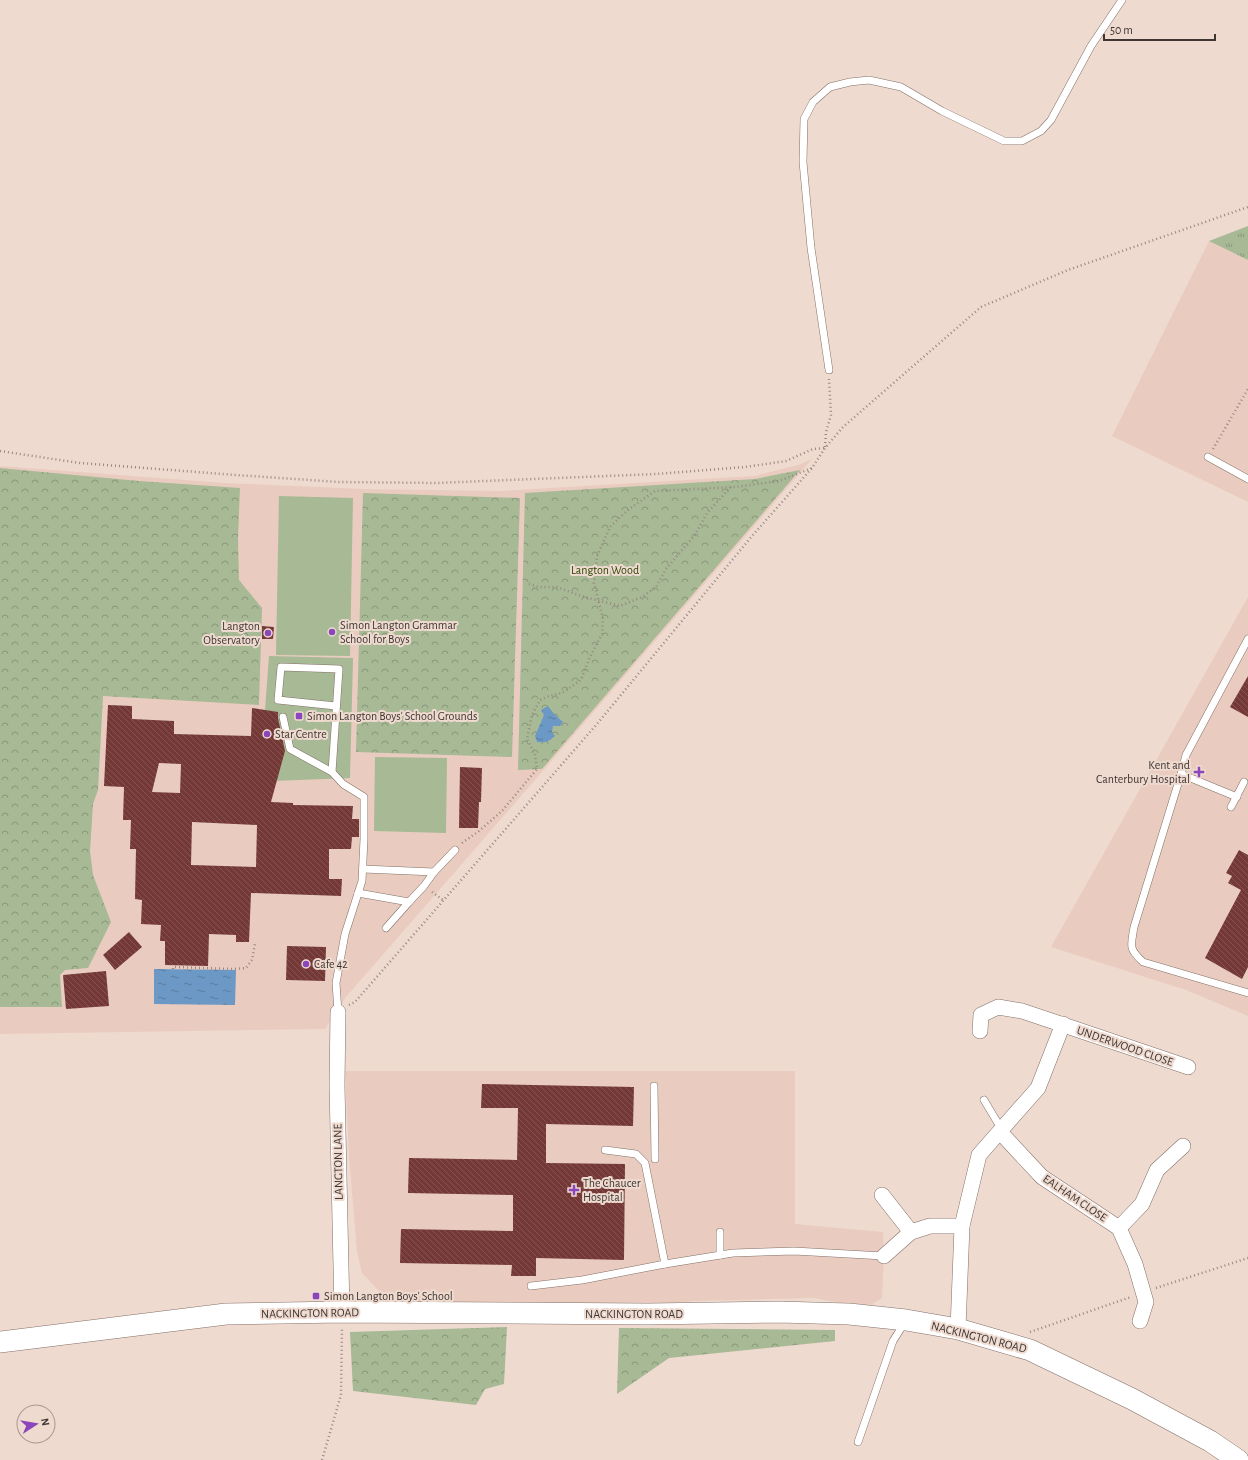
<svg xmlns="http://www.w3.org/2000/svg" width="1248" height="1460" font-family="'Alegreya Sans',sans-serif">
<style>
.built{fill:#e9ccbf}
.grass{fill:url(#grass-tufts)}
.forest{fill:url(#forest-crowns)}
.pitch{fill:#a7b995}
.water{fill:url(#water-ripples)}
.building{fill:url(#building-back-hatch);fill-rule:evenodd}
.lines{fill:none;stroke-linecap:round;stroke-linejoin:round}
.lane-casing{stroke:#827067;stroke-width:8}
.street-casing{stroke:#827067;stroke-width:16}
.secondary-casing{stroke:#827067;stroke-width:22}
.path{stroke:#978881;stroke-width:2.5;stroke-dasharray:1 3;stroke-linecap:butt}
.lane{stroke:#fff;stroke-width:7}
.street{stroke:#fff;stroke-width:15}
.secondary{stroke:#fff;stroke-width:21}
.poi-dot{fill:#8a46ba;stroke:#efdad0;stroke-width:1.5}
.labels{text-anchor:middle;dominant-baseline:central;stroke-width:4;stroke-linejoin:round;paint-order:stroke}
.park-label{font-size:12px;fill:#2c4506;stroke:#efdad0}
.poi-label{font-size:12px;fill:#3e3632;stroke:#efdad0;text-anchor:start}
.street-label{font-size:12px;fill:#3e3632;stroke:#efdad0}
</style>
<defs>
<pattern id="grass-tufts" width="24" height="20" patternUnits="userSpaceOnUse"><rect width="24" height="20" fill="#a7b995"/><path d="M3 7l-1-3M5 7V3M7 7l1-3M15 17l-1-3M17 17v-4M19 17l1-3" fill="none" stroke="#89977a"/></pattern>
<pattern id="forest-crowns" width="20" height="18" patternUnits="userSpaceOnUse"><rect width="20" height="18" fill="#a7b995"/><path d="M2 6a3 3 0 1 1 6 0M12 15a3 3 0 1 1 6 0" fill="none" stroke="#89977a"/></pattern>
<pattern id="water-ripples" width="26" height="14" patternUnits="userSpaceOnUse"><rect width="26" height="14" fill="#6b98c5"/><path d="M2 4q2-2 4 0t4 0M15 11q2-2 4 0t4 0" fill="none" stroke="#597da1"/></pattern>
<pattern id="building-back-hatch" width="6" height="6" patternUnits="userSpaceOnUse"><rect width="6" height="6" fill="#743837"/><path d="M-1 5l2 2M0 0l6 6M5-1l2 2" fill="none" stroke="#845453"/></pattern>
</defs>
<rect width="100%" height="100%" fill="#efdad0"/>
<g class="built">
<path d="M1209,241L1248,260V502L1112,436Z"/>
<path d="M812,459L542,772L346,997L325,1029L0,1034V466L225,483L364,489L501,491L754,476L798,465Z"/>
<path d="M1248,597V1016L1186,990L1051,947Z"/>
<path d="M345,1071H795V1224L883,1232L884,1256L882,1298L871,1305L841,1303L814,1298L694,1301L656,1305L411,1302L379,1291L362,1273L357,1252L349,1156Z"/>
</g>
<path class="grass" d="M1248,226V260L1209,241Z"/>
<g class="forest">
<path d="M0,468L139,481L240,488L238,539L239,580L262,608L259,705L103,696L98,790L93,804L90,851L93,875L111,922L88,968L65,970L60,975L62,1007H0Z"/>
<path d="M800,470L542,769L518,770L525,493L755,479Z"/>
<path d="M363,493L520,498L512,757L356,752Z"/>
<path d="M507,1327L504,1384L485,1389L476,1405L353,1391L350,1332Z"/>
<path d="M619,1328L835,1330V1341L669,1358L617,1394Z"/>
</g>
<g class="pitch">
<path d="M279,496L353,498L350,656L276,655Z"/>
<path d="M269,656L353,658L350,778L272,781L264,724Z"/>
<path d="M375,757L447,758L446,833L374,831Z"/>
</g>
<g class="water">
<path d="M548,706L554,714L563,722L560,726H553L552,732L555,736C548,742 546,743 537,742L535,736L544,715L541,710Z"/>
<path d="M154,969L236,970L235,1005L154,1004Z"/>
</g>
<g class="building">
<path d="M262,626L274,627L273,639H262Z"/>
<path d="M1248,676V717L1230,707Z"/>
<path d="M108,705L132,706V719L174,721V734L251,736L252,708L278,712V718L285,751L271,802L293,803V805L353,806L352,819H359V837H352L351,849H329V879H342L341,896L251,893L249,942H236V935L209,934L208,966L165,965V941H160L161,925L141,924L142,900L135,899L136,849H130L131,820H123L124,787L104,786ZM159,763L181,764L180,793L152,792ZM192,822L257,825L256,867L191,865Z"/>
<path d="M460,767L482,768L481,802H479L478,828H459Z"/>
<path d="M1239,850L1248,855V967L1242,979L1205,958L1241,890L1228,883L1232,876L1226,873Z"/>
<path d="M129,932L142,947L115,970L103,955Z"/>
<path d="M287,946L326,947L325,981L286,980Z"/>
<path d="M106,971L109,1006L66,1009L63,975Z"/>
<path d="M482,1084L634,1087L633,1126L546,1124V1163L625,1164L624,1260L536,1258V1276H511L512,1265L400,1263L401,1229L513,1231V1195L408,1193L409,1158L517,1160L518,1108H481Z"/>
</g>
<g class="lines">
<defs>
<g id="lane">
<path d="M829,370L811,248L803,162L804,119L813,102L830,87L850,82L869,80L901,87L942,111L1004,141H1022L1041,131L1051,120L1091,46L1122,0"/>
<path d="M1208,457L1248,479"/>
<path d="M1248,639L1186,755L1181,774L1134,927C1131,946 1128,948 1143,962L1248,993"/>
<path d="M336,706L278,700L281,667L339,669L332,772L343,784L364,797V839L362,881L345,934L336,983L338,1012"/>
<path d="M283,717L290,749L332,772"/>
<path d="M1181,774L1237,797"/>
<path d="M1231,807L1244,782"/>
<path d="M434,872L455,850"/>
<path d="M358,893L409,902L424,886L434,872L363,869"/>
<path d="M386,928L409,902"/>
<path d="M654,1086L655,1159"/>
<path d="M984,1100L1002,1130"/>
<path d="M605,1150L636,1154L645,1163L665,1264"/>
<path d="M720,1232V1255"/>
<path d="M531,1286L582,1280L665,1264L733,1253L794,1251L884,1256"/>
<path d="M858,1442L893,1341L905,1322"/>
</g>
<g id="street">
<path d="M338,1012L337,1085L342,1312"/>
<path d="M980,1031L981,1015L998,1007L1022,1011L1188,1067"/>
<path d="M1000,1132L1042,1177L1119,1228L1135,1264L1146,1302L1140,1321"/>
<path d="M882,1195L911,1232"/>
<path d="M1119,1228L1142,1204L1157,1170L1183,1146"/>
<path d="M884,1256L911,1232L930,1226H962"/>
<path d="M958,1329L962,1226L979,1155L1038,1088L1063,1024"/>
</g>
<path id="secondary" d="M0,1342L226,1314L342,1312L648,1314L779,1312L849,1314L906,1320L958,1329L1030,1350L1132,1399L1210,1441L1238,1460"/>
</defs>
<use href="#lane" class="lane-casing"/>
<use href="#street" class="street-casing"/>
<use href="#secondary" class="secondary-casing"/>
<g class="path">
<path d="M825,447L826,432L831,415L829,379"/>
<path d="M1213,449L1248,389"/>
<path d="M0,451L80,463L236,475L339,482L436,483L656,474L745,467L786,461L813,449L825,448"/>
<path d="M529,584L539,587H557L581,596L620,606L642,597L656,587L666,569L695,535L707,513L731,487"/>
<path d="M462,843L479,831L502,811L537,769L535,754L527,739L532,715L540,700L549,696L562,693L581,680L589,659L602,634L603,619L594,583L597,556L610,527L628,510L655,491L736,487L779,481L812,468"/>
<path d="M432,892L443,900"/>
<path d="M173,969V967L234,969L246,968L252,960L255,944"/>
<path d="M349,1005L355,1002L597,724L752,536L812,468L825,448L843,427L981,307L1068,270L1248,207"/>
<path d="M1156,1288L1248,1258"/>
<path d="M1030,1332L1131,1297"/>
<path d="M322,1460L341,1395L342,1329"/>
</g>
<use href="#lane" class="lane"/>
<use href="#street" class="street"/>
<use href="#secondary" class="secondary"/>
</g>
<g class="poi-dot">
<circle cx="332" cy="632" r="4"/>
<circle cx="268" cy="633" r="4"/>
<rect x="295" y="712" width="8" height="8" rx="2"/>
<circle cx="267" cy="734" r="4"/>
<path d="M1197 766h4v4h4v4h-4v4h-4v-4h-4v-4h4z"/>
<circle cx="306" cy="964" r="4"/>
<path d="M572 1184h4v4h4v4h-4v4h-4v-4h-4v-4h4z"/>
<rect x="312" y="1292" width="8" height="8" rx="2"/>
</g>
<g class="labels">
<g class="park-label">
<text x="605" y="570">Langton Wood</text>
</g>
<g class="poi-label">
<text x="340" y="625">Simon Langton Grammar<tspan x="340" dy="14">School for Boys</tspan></text>
<text x="260" y="626" text-anchor="end">Langton<tspan x="260" dy="14">Observatory</tspan></text>
<text x="307" y="716">Simon Langton Boys' School Grounds</text>
<text x="275" y="734">Star Centre</text>
<text x="1190" y="765" text-anchor="end">Kent and<tspan x="1190" dy="14">Canterbury Hospital</tspan></text>
<text x="314" y="964">Cafe 42</text>
<text x="583" y="1183">The Chaucer<tspan x="583" dy="14">Hospital</tspan></text>
<text x="324" y="1296">Simon Langton Boys' School</text>
</g>
<g class="street-label">
<text transform="translate(1125 1046) rotate(19)">UNDERWOOD CLOSE</text>
<text transform="translate(338 1162) rotate(-91)">LANGTON LANE</text>
<text transform="translate(1075 1198) rotate(34)">EALHAM CLOSE</text>
<text transform="translate(310 1313) rotate(-1)">NACKINGTON ROAD</text>
<text x="634" y="1314">NACKINGTON ROAD</text>
<text transform="translate(979 1337) rotate(14)">NACKINGTON ROAD</text>
</g>
</g>
<g transform="translate(36 1424) rotate(78)"><circle r="19" fill="#efdad0" stroke="#a89891"/>
<path d="M0-3L7 15L0 10L-7 15Z" fill="#8a46ba"/>
<text y="-6" font-size="11" font-weight="bold" text-anchor="middle" fill="#3e3632">N</text>
</g>
<path d="M1104 34v6h111v-6" fill="none" stroke="#3e3632" stroke-width="2"/>
<text x="1110" y="34" font-size="12" fill="#3e3632" stroke="#efdad0" stroke-width="3" paint-order="stroke">50 m</text>
</svg>
